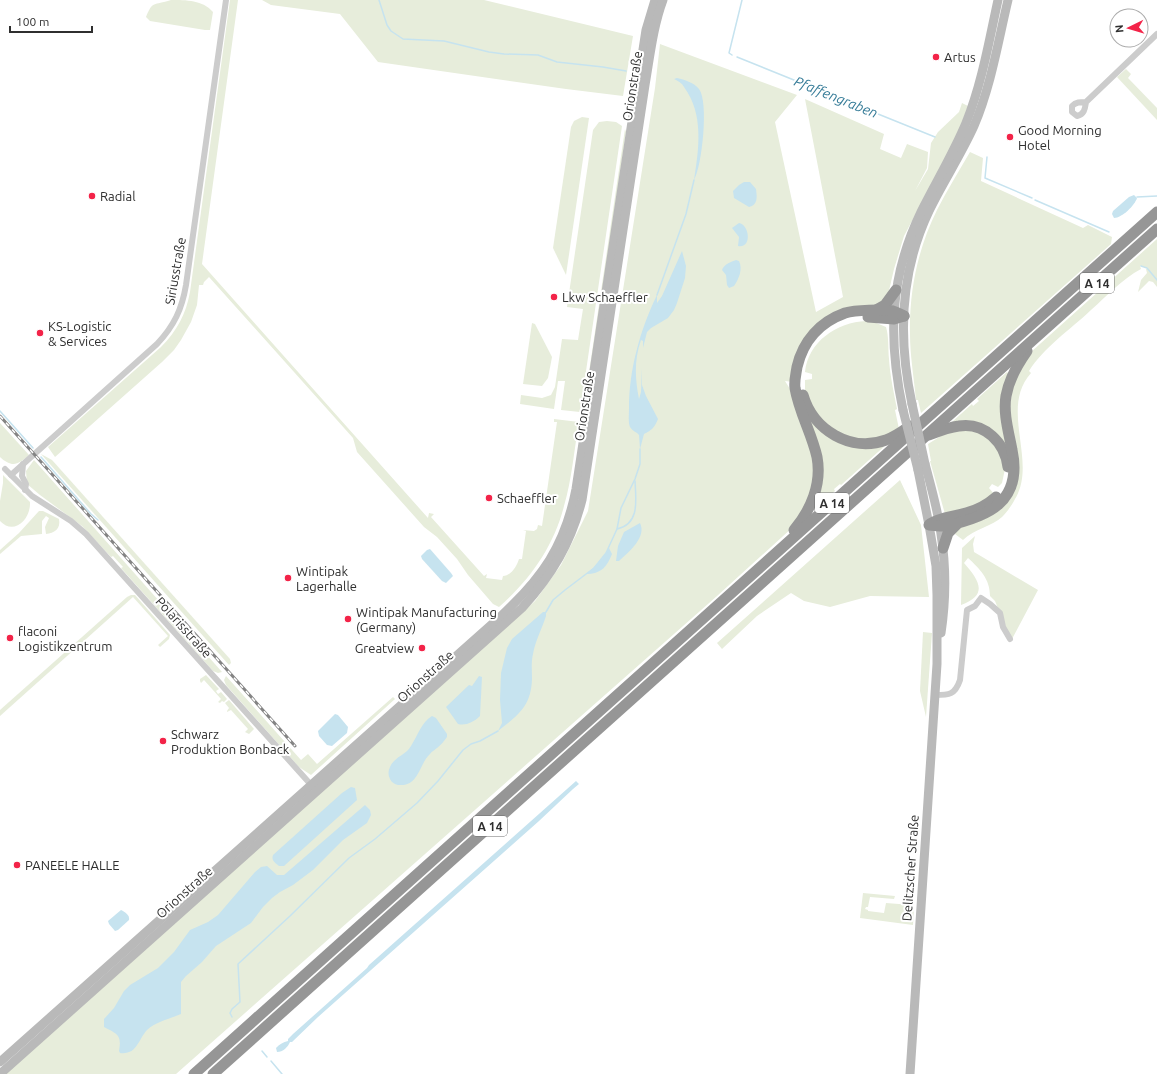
<svg xmlns="http://www.w3.org/2000/svg" width="1157" height="1074" font-family="Ubuntu,sans-serif">
<style>
.green{fill:#e7eddb}
.water{fill:#c6e3ef}
.lines{fill:none;stroke-linecap:round;stroke-linejoin:round}
.stream{stroke:#c6e3ef;stroke-width:1.5}
.street{stroke:#ccc;stroke-width:6}
.secondary{stroke:#b9b9b9;stroke-width:9}
.highway{stroke:#969696;stroke-width:11}
.rail-casing{stroke:#848484;stroke-width:3}
.rail{stroke:#fff;stroke-width:1.5;stroke-dasharray:4.5;stroke-linecap:butt}
.secondary-bridge{stroke:#b9b9b9;stroke-width:9}
.poi-dot{fill:#f32348;stroke:#fff;stroke-width:1.5}
.labels{text-anchor:middle;dominant-baseline:central;stroke-width:4;stroke-linejoin:round;paint-order:stroke}
.shield{fill:#fff;stroke:#6d6d6d;stroke-width:1}
.shield-label{font-size:12px;font-weight:bold;fill:#2f2f2f}
.poi-label{font-size:13px;fill:#2f2f2f;stroke:#fff;text-anchor:start}
.street-label{font-size:13px;fill:#2f2f2f;stroke:#fff}
.water-label{font-size:14px;font-style:italic;fill:#367c98;stroke:#fff}
</style>
<rect width="100%" height="100%" fill="#fff"/>
<g class="green">
<path d="M171,0C186,0 203,0 213,12L210,30H205L150,21L146,17C153,0 153,6 171,0Z"/>
<path d="M230,0H238L202,264L428,518L429,513L434,514L431,517L484,576L487,574L486,578L502,580L503,576C511,576 517,566 519,559H522L526,531L523,530L534,531L537,529L538,525L542,526L557,422H554V419L579,422C574,450 572,479 564,506C554,546 530,580 499,607L493,604L468,575L457,559L437,537L424,527L357,452L353,438L209,277L204,282L203,285H199L197,305L191,322L181,340L174,350L162,362L55,457L48,447L161,347C177,331 186,314 190,292Z"/>
<path d="M262,0H484L633,36L623,96L566,89L378,62L340,14L271,5Z"/>
<path d="M660,44L797,95L775,122L816,312L843,297L805,99L884,134L880,149L901,158L907,144L928,152L927,168L915,191L928,169L931,143L938,132L959,112L962,103L968,106L957,136L904,236L894,269L888,295L885,301L815,329L793,382L785,381L790,389L813,458V490L793,527L717,596L176,1074H4L524,611L535,601L561,565L588,511L655,88Z"/>
<path d="M1126,69L1131,74L1128,78L1157,108V120L1117,77Z"/>
<path d="M582,117L589,118L566,275L553,248L571,127L574,121Z"/>
<path d="M607,121L616,122L622,126L580,412L561,410L565,381H558L554,409L520,404L521,395L542,398L551,395L555,387L562,339L578,340L583,309L567,307L593,130L599,122Z"/>
<path d="M625,129L626,132L590,379H588Z"/>
<path d="M970,152L983,158L981,181L1083,228L1088,225L1112,237L1111,244L921,413L918,400H916C914,378 910,356 910,334C909,291 918,248 937,210C947,190 959,171 970,152Z"/>
<path d="M1157,239V287L1153,282L1149,281L1138,292L1141,280L1147,273L1146,269L1148,268L1140,266L1141,269C1122,279 1107,296 1091,310C1070,330 1044,347 1029,371L1031,373C999,409 1038,461 1015,499C1012,505 1007,512 1002,517C993,526 974,529 963,540L955,534L958,529L1010,494L1009,424L1010,388L1031,352Z"/>
<path d="M866,321L874,322L886,327C889,337 888,349 889,359C890,376 894,393 897,409L895,410L899,429L897,432L863,442L823,426L805,392V380L812,379V374L805,372C808,342 837,322 866,321Z"/>
<path d="M532,323L535,324L552,357L548,378L542,386L523,384Z"/>
<path d="M1007,372L1009,374L1008,447L952,422L972,404L973,406L979,401L977,399Z"/>
<path d="M804,406L822,431L887,444L841,485L840,484L834,489L835,491L808,514L817,491Z"/>
<path d="M0,423L29,455C18,465 12,468 0,457Z"/>
<path d="M974,429L996,445L1005,469L1002,483L998,487L992,484L989,488L994,494L980,505L945,514L930,461H931L928,444L949,431Z"/>
<path d="M41,454L52,460L230,659L231,663L229,665Z"/>
<path d="M34,460L222,672L218,673L213,671L121,568L123,567L113,556L111,557L82,526L40,495L27,484L26,471Z"/>
<path d="M3,475L30,502C31,519 14,536 0,521V501L3,483Z"/>
<path d="M900,480L921,525L929,597L870,596L830,607L804,601L791,593L757,616L722,649L717,643Z"/>
<path d="M39,511H43L59,519C61,529 54,533 46,534L45,527L49,518L46,516L42,521V534L21,536L0,554V550L19,533Z"/>
<path d="M975,536L973,544L974,552L1038,590L1012,639L1009,635L995,601L990,596C990,579 980,569 968,558L964,563C979,580 989,595 961,605L962,548Z"/>
<path d="M135,595L170,635L169,639L160,647L158,645L168,636L133,597L0,716V710L127,597L131,595Z"/>
<path d="M923,632L932,633L926,717L920,691Z"/>
<path d="M206,675L219,689L216,691L218,694L221,692L227,699L224,702L222,701L220,703L218,702L221,699L204,680L201,683L200,681V679Z"/>
<path d="M226,676L301,760L308,754L317,764L393,697L395,699L311,775L299,767L226,685L224,680Z"/>
<path d="M229,700L254,729L249,734L245,732L248,729L231,710L227,712V711L229,708L225,703Z"/>
<path d="M863,893L895,896L894,899L870,897L868,907H866L865,909L868,910V911L884,913L886,903L912,905L914,907L913,925L860,918Z"/>
</g>
<g class="water">
<path d="M677,78C685,80 693,82 699,89C709,102 702,166 694,180C699,149 704,114 684,87C682,83 678,81 674,79Z"/>
<path d="M744,182H750L756,189C757,197 758,205 749,207L734,198L733,191L739,185Z"/>
<path d="M1134,195L1137,198C1135,205 1122,218 1114,218L1112,214L1113,211L1129,197Z"/>
<path d="M739,223C750,225 752,249 738,246L739,237L732,228Z"/>
<path d="M682,251L686,266L685,278L677,303L674,310L668,318L651,328L647,332L643,348V341L641,340C634,360 635,379 639,399L641,392L642,368V385L646,396L658,419C655,427 651,431 644,434L640,449L639,435C637,432 632,431 630,427C628,422 629,414 629,408C629,370 640,330 657,295V303L662,296Z"/>
<path d="M736,260L739,261C743,269 739,279 734,286L729,288L727,285L726,275L722,270C724,264 731,262 736,260Z"/>
<path d="M640,523C647,537 629,552 619,561H616L618,546L624,532Z"/>
<path d="M609,548L612,554C607,567 601,574 586,574C595,567 604,558 609,548Z"/>
<path d="M430,549L451,573L453,576L446,583L442,581L422,559L421,556L427,550Z"/>
<path d="M543,612H546V616C542,629 535,641 533,654C531,662 532,671 532,679C531,707 518,715 498,731L502,723L500,700L501,673L507,648L512,639Z"/>
<path d="M479,676L482,677L480,716C474,722 466,726 458,724L446,707L469,685L472,686Z"/>
<path d="M335,714L338,715L348,727L347,733L332,746L327,745L319,736L318,731Z"/>
<path d="M432,716L436,718L447,734V737C444,741 441,745 437,748C435,750 432,751 430,754C419,764 419,786 400,785C396,785 392,783 390,779C388,775 388,771 390,767C394,757 406,755 411,746C418,735 421,723 432,716Z"/>
<path d="M576,781L579,784L573,789L539,821L318,1017L292,1042H290C288,1047 283,1052 277,1052L276,1048C280,1044 283,1042 288,1041V1039L293,1034L367,968L369,965Z"/>
<path d="M351,787L355,788L357,800L284,866H279C275,863 271,860 273,855L342,793Z"/>
<path d="M365,805L370,810L371,815L367,823L343,840L313,870L293,885L280,892L272,898L263,907L251,923L216,946L202,962L186,976L181,982V1014C170,1019 157,1021 147,1030C138,1040 137,1055 120,1053L119,1051C122,1034 117,1034 104,1027V1019L114,1008L124,991L130,985L158,968L174,952L190,930L208,922L218,915L255,872L261,867L267,866L277,875H284Z"/>
<path d="M121,910C125,912 130,915 129,920L118,930L115,931L109,924L108,921Z"/>
</g>
<g class="lines">
<g class="stream">
<path d="M379,0L387,25L391,31L403,39L444,41L489,52L504,54L538,55L557,62L603,67L626,71"/>
<path d="M732,55L729,53L742,0"/>
<path d="M737,57L935,137"/>
<path d="M987,157L985,178L1032,198"/>
<path d="M1137,197L1157,196"/>
<path d="M1035,200L1109,232"/>
<path d="M1141,266L1147,268L1157,280"/>
<path d="M657,295L686,214L694,180"/>
<path d="M0,411L33,448"/>
<path d="M41,457L91,514L98,520"/>
<path d="M617,529C640,524 636,500 635,481"/>
<path d="M546,612L553,600L565,590L594,568L606,553L617,529L621,508L635,479L640,464V449"/>
<path d="M232,1017L230,1013L232,1009L240,1002L238,964L290,916L349,858L375,839L417,803L438,781L463,750L471,744L480,741L498,731"/>
<path d="M262,1051L267,1057"/>
<path d="M271,1061L282,1074"/>
</g>
<g class="street">
<path d="M1086,102C1080,102 1076,102 1072,106V112L1077,116C1085,114 1085,108 1086,102L1157,34"/>
<path d="M23,464L22,476L26,484L25,490"/>
<path d="M5,469L32,496L71,521L86,534L313,787"/>
<path d="M11,475L157,344C174,326 182,309 186,285L226,0"/>
<path d="M935,695C949,695 955,695 960,680L967,610L975,606L981,598L990,604L1000,613L1003,627L1010,639"/>
</g>
<g class="secondary">
<path d="M912,404C898,339 900,272 929,211C943,182 961,155 974,126C991,86 998,42 1008,0"/>
<path d="M903,410C888,339 889,278 921,212C936,182 953,154 966,123C982,83 989,41 998,0"/>
<path d="M925,464C931,487 938,510 941,534C946,566 946,600 941,633"/>
<path d="M0,1062L500,617C542,578 565,546 576,489L646,30L655,0"/>
<path d="M0,1074L522,608C552,575 571,543 582,500L645,85C650,56 653,27 663,0"/>
<path d="M910,1074L937,664V595L936,566L929,525L918,470"/>
</g>
<g class="highway">
<path d="M876,310L885,305L896,290"/>
<path d="M868,317L894,319L904,316"/>
<path d="M803,395C813,430 851,453 886,440C895,437 903,431 910,426"/>
<path d="M929,435C939,431 949,427 959,426C985,422 1005,443 1008,467"/>
<path d="M930,524C941,517 953,517 966,513C977,510 987,505 996,497"/>
<path d="M929,525L940,526H945C988,517 1023,502 1012,450C1009,433 1003,414 1006,396C1009,379 1017,365 1027,351"/>
<path d="M794,530C811,510 822,484 817,457C812,434 799,412 795,388C794,381 796,374 797,367C803,341 820,322 845,313C855,310 883,309 893,311C897,312 901,315 904,316"/>
<path d="M943,548L948,533L957,524"/>
<path d="M194,1074L1157,212"/>
<path d="M213,1074L1157,229"/>
</g>
<defs>
<path id="rail" d="M0,416L295,746"/>
</defs>
<use href="#rail" class="rail-casing"/>
<use href="#rail" class="rail"/>
<g class="secondary-bridge">
<path d="M912,404L925,464"/>
<path d="M903,410L918,470"/>
</g>
</g>
<g class="poi-dot">
<circle cx="936" cy="57" r="4"/>
<circle cx="1010" cy="137" r="4"/>
<circle cx="92" cy="196" r="4"/>
<circle cx="554" cy="297" r="4"/>
<circle cx="40" cy="333" r="4"/>
<circle cx="489" cy="498" r="4"/>
<circle cx="288" cy="578" r="4"/>
<circle cx="348" cy="619" r="4"/>
<circle cx="10" cy="638" r="4"/>
<circle cx="422" cy="648" r="4"/>
<circle cx="163" cy="741" r="4"/>
<circle cx="17" cy="865" r="4"/>
</g>
<g class="labels">
<g class="shield">
<rect x="1080" y="273" width="34" height="20" rx="3"/>
<rect x="815" y="493" width="34" height="20" rx="3"/>
<rect x="473" y="816" width="34" height="20" rx="3"/>
</g>
<g class="shield-label">
<text x="1097" y="283">A 14</text>
<text x="832" y="503">A 14</text>
<text x="490" y="826">A 14</text>
</g>
<g class="poi-label">
<text x="944" y="57">Artus</text>
<text x="1018" y="130">Good Morning<tspan x="1018" dy="15">Hotel</tspan></text>
<text x="100" y="196">Radial</text>
<text x="562" y="297">Lkw Schaeffler</text>
<text x="48" y="326">KS-Logistic<tspan x="48" dy="15">&amp; Services</tspan></text>
<text x="497" y="498">Schaeffler</text>
<text x="296" y="571">Wintipak<tspan x="296" dy="15">Lagerhalle</tspan></text>
<text x="356" y="612">Wintipak Manufacturing<tspan x="356" dy="15">(Germany)</tspan></text>
<text x="18" y="631">flaconi<tspan x="18" dy="15">Logistikzentrum</tspan></text>
<text x="414" y="648" text-anchor="end">Greatview</text>
<text x="171" y="734">Schwarz<tspan x="171" dy="15">Produktion Bonback</tspan></text>
<text x="25" y="865">PANEELE HALLE</text>
</g>
<g class="street-label">
<text transform="translate(632 86) rotate(-81)">Orionstraße</text>
<text transform="translate(175 271) rotate(-80)">Siriusstraße</text>
<text transform="translate(584 406) rotate(-81)">Orionstraße</text>
<text transform="translate(184 627) rotate(48)">Polarisstraße</text>
<text transform="translate(425 676) rotate(-42)">Orionstraße</text>
<text transform="translate(910 868) rotate(-86)">Delitzscher Straße</text>
<text transform="translate(184 892) rotate(-42)">Orionstraße</text>
</g>
<g class="water-label">
<text transform="translate(836 97) rotate(22)">Pfaffengraben</text>
</g>
</g>
<g transform="translate(1129 28) rotate(265)"><circle r="19" fill="#ffffff" stroke="#acacac"/>
<path d="M0-3L7 15L0 10L-7 15Z" fill="#f32348"/>
<text y="-6" font-size="11" font-weight="bold" text-anchor="middle" fill="#2f2f2f">N</text>
</g>
<path d="M10 26v6h82v-6" fill="none" stroke="#2f2f2f" stroke-width="2"/>
<text x="16" y="26" font-size="12" fill="#2f2f2f" stroke="#ffffff" stroke-width="3" paint-order="stroke">100 m</text>
</svg>
